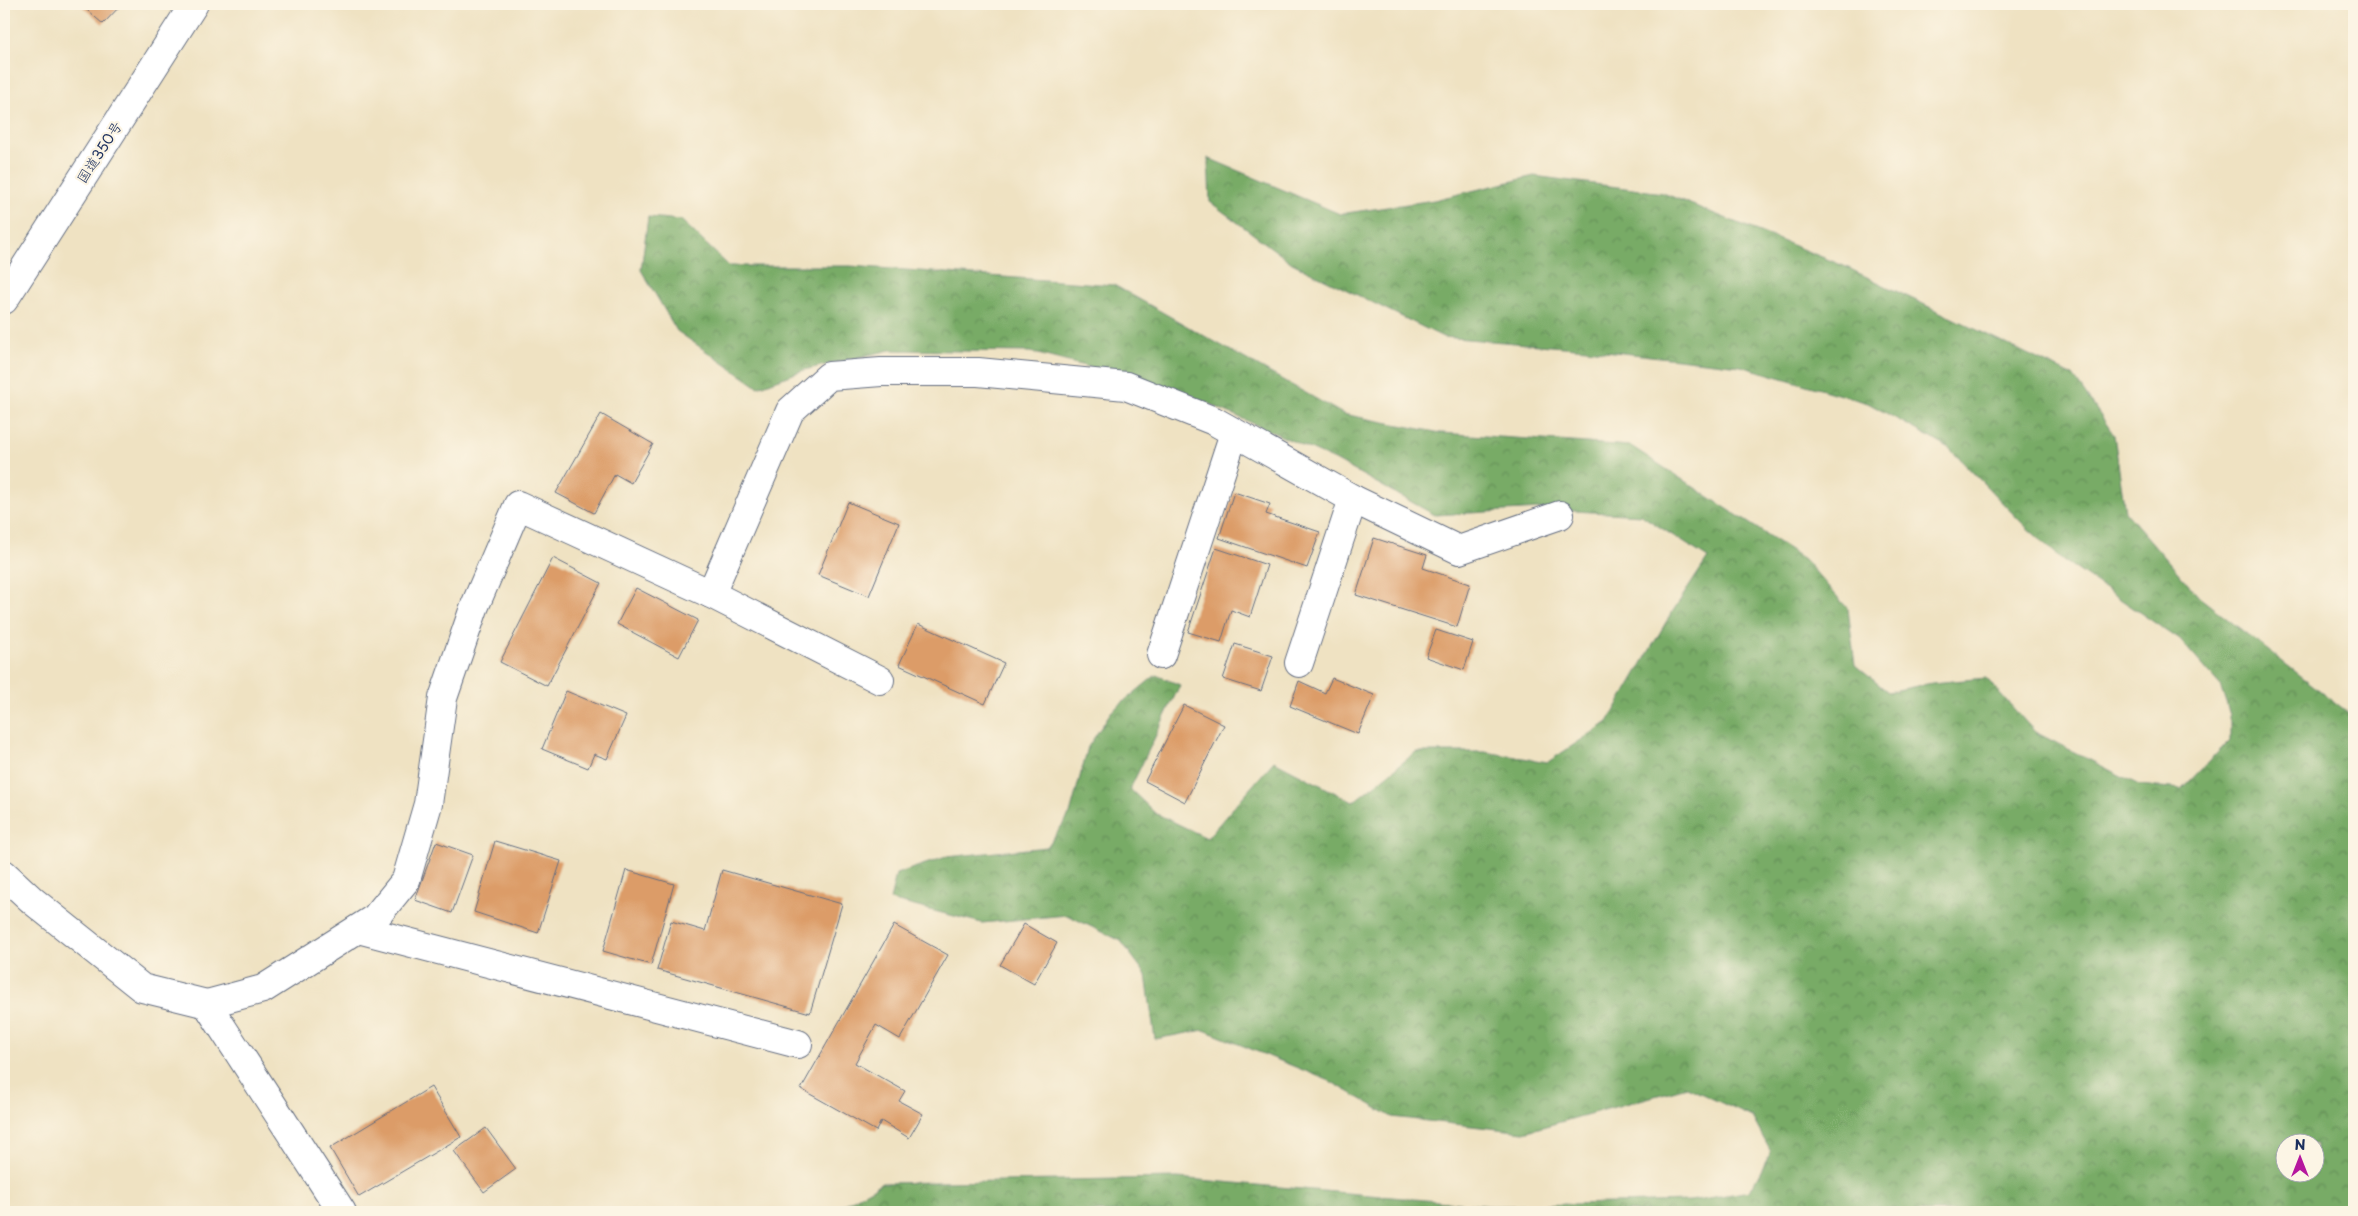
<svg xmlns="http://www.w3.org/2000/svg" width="2358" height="1216" font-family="'Playpen Sans','Klee One',sans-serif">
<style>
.forest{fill:url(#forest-crowns);stroke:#4a6d62;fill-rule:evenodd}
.building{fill:#dc9c67}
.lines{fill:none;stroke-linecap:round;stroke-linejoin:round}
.street-casing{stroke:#656e81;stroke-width:30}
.highway-casing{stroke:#656e81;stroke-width:30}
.street{stroke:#fff;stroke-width:28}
.highway{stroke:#fff;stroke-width:28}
.labels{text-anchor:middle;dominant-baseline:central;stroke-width:4.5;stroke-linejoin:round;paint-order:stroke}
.street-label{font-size:14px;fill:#1b2f5e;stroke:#fcf5e5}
</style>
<defs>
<pattern id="forest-crowns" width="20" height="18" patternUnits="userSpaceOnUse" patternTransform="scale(1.25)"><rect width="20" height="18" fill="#78ab66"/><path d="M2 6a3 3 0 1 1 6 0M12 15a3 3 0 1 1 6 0" fill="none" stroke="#628c57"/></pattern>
</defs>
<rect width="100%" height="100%" fill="#fcf5e5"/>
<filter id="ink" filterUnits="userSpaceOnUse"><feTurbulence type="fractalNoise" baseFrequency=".02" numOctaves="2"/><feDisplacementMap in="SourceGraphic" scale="10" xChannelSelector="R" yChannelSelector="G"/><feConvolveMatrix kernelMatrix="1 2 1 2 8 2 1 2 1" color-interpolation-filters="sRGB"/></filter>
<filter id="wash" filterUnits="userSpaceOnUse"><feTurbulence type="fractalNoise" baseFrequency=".0096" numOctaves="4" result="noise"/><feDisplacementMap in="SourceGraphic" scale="20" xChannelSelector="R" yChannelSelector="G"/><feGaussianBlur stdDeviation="1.12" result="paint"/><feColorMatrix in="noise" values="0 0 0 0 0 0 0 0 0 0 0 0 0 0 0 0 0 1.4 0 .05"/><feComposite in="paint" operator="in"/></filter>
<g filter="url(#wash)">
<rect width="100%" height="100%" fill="#efe2c2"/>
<path class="forest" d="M1208,158L1340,214L1434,200L1534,176L1663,193L1844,266L2073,376L2114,435L2125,511L2199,597L2354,717V1212H830L882,1183L1178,1178L1493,1206L1690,1201L1750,1191L1771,1152L1752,1117L1687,1087L1524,1132L1392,1117L1330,1081L1204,1030L1155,1039L1146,975L1121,941L1067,915L982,923L890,900L896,874L946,857L1047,847L1070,814L1088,747L1111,712L1156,675L1180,685L1130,789L1155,813L1207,838L1274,761L1353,802L1416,752H1485L1548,762L1608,722L1669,617L1708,558L1641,515L1540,509L1435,515L1335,460L1178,390L1030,352L890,350L804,370L758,387L677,331L641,270L648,217L681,220L729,266H850L1114,285L1343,414L1441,433L1631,446L1804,559L1848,609L1855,665L1888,692L1932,683L1986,678L2035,732L2139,785L2182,789L2230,740V715L2220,685L2180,640L2063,560L2025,526L1949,448L1868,403L1741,366L1587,349L1443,337L1292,263L1210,202ZM2286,1144H2316V1174H2286Z"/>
<g id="blocks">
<g class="building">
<path d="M80,4H122L103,24Z"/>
<path d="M601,414L653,444L631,483L615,474L594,513L556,493Z"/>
<path d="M1234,492L1270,504L1266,514L1320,532L1307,568L1219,538Z"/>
<path d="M848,502L899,523L869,596L818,575Z"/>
<path d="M1374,538L1427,555L1423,568L1470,584L1457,627L1356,595Z"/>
<path d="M1216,548L1267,565L1250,617L1231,610L1221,642L1188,632Z"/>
<path d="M553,558L601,583L547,686L500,662Z"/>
<path d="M636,588L698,620L679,657L617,624Z"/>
<path d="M918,624L1004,663L985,704L899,665Z"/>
<path d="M1436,630L1473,642L1464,670L1426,657Z"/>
<path d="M1235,644L1273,656L1261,691L1223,679Z"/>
<path d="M1332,678L1374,695L1358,734L1290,706L1299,681L1325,693Z"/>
<path d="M566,691L626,716L607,759L594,754L588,768L542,749Z"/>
<path d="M1184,705L1224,725L1185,802L1145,781Z"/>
<path d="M495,841L561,861L538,933L474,912Z"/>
<path d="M436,842L473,855L452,913L415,900Z"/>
<path d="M626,870L674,884L651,965L603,951Z"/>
<path d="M722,870L842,904L810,1013L657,970L671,921L705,931Z"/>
<path d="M1024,924L1057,943L1034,984L1000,965Z"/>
<path d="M894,925L948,955L900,1039L876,1025L855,1063L905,1091L899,1101L923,1114L909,1138L881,1121L876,1131L801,1089Z"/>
<path d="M431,1087L461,1137L359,1197L330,1148Z"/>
<path d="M486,1128L516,1169L484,1192L454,1151Z"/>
</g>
</g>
</g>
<g filter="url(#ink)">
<use href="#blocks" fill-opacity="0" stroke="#656e81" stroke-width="1"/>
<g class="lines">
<defs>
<g id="street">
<path d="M711,594L880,680"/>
<path d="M1161,655L1234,433"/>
<path d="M1299,663L1353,499"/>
<path d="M4,874L33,901L142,988L207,1004L342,1212"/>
<path d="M358,929L798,1044"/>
<path d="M207,1004L263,989L375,918L406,880L428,804L443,698L474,608L518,505L711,594L790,411L829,376L881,372H978L1126,386L1214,421L1353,499L1459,550L1560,515"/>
</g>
<path id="highway" d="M4,300L194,4"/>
</defs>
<use href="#street" class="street-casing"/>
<use href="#highway" class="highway-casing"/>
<use href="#street" class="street"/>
<use href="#highway" class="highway"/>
</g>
</g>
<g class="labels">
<g class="street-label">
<text transform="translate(99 152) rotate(-57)">国道350号</text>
</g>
</g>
<rect width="2358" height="1216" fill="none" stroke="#fcf5e5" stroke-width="20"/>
<g transform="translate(2300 1158)"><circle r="24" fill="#fcf5e5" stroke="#a2a6af"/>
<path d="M0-4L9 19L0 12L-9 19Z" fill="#b5179e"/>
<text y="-8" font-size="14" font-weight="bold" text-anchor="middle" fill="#1b2f5e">N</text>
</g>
</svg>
